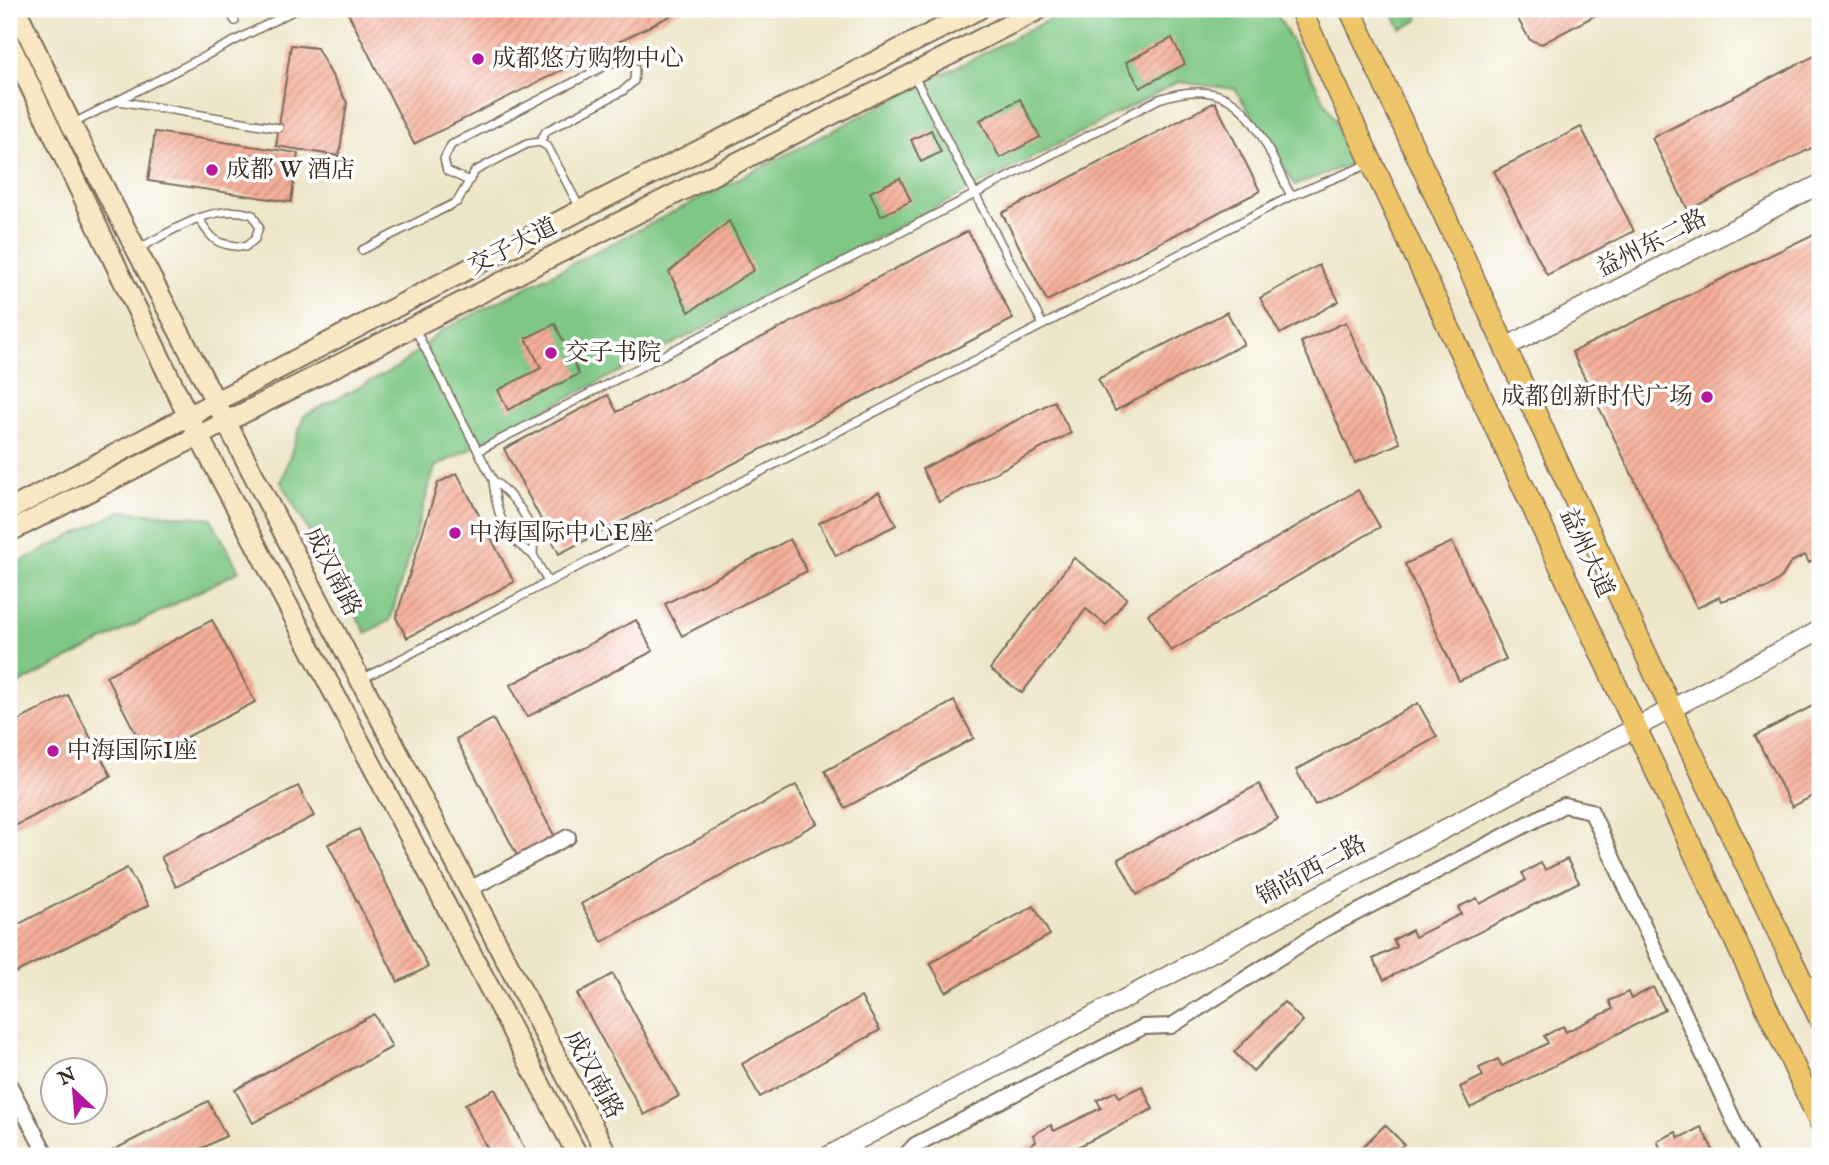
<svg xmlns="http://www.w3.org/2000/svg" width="1829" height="1165" font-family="'IM FELL English','Noto Serif SC',serif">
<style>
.grass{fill:url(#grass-tufts);stroke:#5c7851;stroke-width:2}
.park{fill:#7ec784;stroke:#5c7851;stroke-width:2}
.building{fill:url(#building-hatch)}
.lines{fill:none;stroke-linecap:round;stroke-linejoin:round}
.service-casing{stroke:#7a6c5a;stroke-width:10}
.minor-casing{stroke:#7a6c5a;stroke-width:18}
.tertiary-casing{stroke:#7a6c5a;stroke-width:21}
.secondary-casing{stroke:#7a6c5a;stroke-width:23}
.primary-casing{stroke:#7a6c5a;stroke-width:24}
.service{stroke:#fff;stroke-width:7}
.minor{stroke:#fff;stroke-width:14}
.tertiary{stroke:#fff;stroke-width:18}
.secondary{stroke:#f8e8c3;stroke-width:19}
.primary{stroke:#eec569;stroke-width:21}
.poi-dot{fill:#b5179e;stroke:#fff;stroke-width:2.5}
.labels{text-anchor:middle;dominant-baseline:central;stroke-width:7;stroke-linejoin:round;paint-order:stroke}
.poi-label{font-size:24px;fill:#3b2a1e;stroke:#fff;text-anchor:start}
.street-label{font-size:24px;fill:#3b2a1e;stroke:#fff}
</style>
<defs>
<pattern id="grass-tufts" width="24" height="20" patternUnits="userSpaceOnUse" patternTransform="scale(1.75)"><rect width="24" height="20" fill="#7ec784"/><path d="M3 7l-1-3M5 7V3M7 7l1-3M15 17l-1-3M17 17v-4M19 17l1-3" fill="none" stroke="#68a26b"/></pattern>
<pattern id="building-hatch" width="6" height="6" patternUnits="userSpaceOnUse" patternTransform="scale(1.75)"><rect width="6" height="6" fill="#f6af99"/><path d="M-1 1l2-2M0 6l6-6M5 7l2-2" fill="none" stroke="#c88f7c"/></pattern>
</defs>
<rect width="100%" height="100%" fill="#fff"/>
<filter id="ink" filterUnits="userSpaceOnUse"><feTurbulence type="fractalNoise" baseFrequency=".0143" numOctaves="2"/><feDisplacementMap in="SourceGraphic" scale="14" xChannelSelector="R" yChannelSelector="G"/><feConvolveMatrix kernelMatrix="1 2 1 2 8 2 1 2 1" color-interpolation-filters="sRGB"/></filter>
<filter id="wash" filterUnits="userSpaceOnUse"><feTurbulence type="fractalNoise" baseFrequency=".00686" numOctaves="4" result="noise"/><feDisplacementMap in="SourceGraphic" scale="28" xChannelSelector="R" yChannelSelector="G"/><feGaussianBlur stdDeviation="1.57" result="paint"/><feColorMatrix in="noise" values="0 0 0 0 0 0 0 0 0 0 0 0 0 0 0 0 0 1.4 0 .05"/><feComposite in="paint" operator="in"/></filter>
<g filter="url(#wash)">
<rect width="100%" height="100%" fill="#eee6c9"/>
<path class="grass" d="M1391,9H1421L1417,21L1401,29Z"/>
<g class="park">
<path d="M1077,9H1274L1358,161L1295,185L1235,89L1178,82L435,467L390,620L366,633L281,482L304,416L398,367L439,332L1058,15Z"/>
<path d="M121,511L211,518L239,571L9,689V567Z"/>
</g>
<g id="blocks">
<g class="building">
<path d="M346,9H684L414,144Z"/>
<path d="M1512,9H1607L1542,44L1530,40Z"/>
<path d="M1172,38L1185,64L1140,88L1126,62Z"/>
<path d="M291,45L317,48L347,103L339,156L276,146Z"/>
<path d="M1816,55L1820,64V144L1688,210L1652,138Z"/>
<path d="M1020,99L1040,137L1000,158L980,120Z"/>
<path d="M1215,102L1260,191L1047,301L1002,213Z"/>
<path d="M1581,127L1634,231L1547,275L1494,171Z"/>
<path d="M931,130L941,152L921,162L911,140Z"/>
<path d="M155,132L298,153L291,202L148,181Z"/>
<path d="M900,178L911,201L881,216L870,192Z"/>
<path d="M729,221L754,270L689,312L669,272Z"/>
<path d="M968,231L1013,319L559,554L504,449L608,395L617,412Z"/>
<path d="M1820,231V557L1809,563L1805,555L1791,562L1782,577L1767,588L1721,601L1719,597L1697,608L1572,352Z"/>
<path d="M1319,265L1339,301L1280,334L1260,298Z"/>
<path d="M1227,312L1244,344L1115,411L1098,379Z"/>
<path d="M1346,322L1400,443L1355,463L1301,342Z"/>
<path d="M555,324L579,374L508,410L498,390L541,368L526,338Z"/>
<path d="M1054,401L1071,433L939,502L922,469Z"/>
<path d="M457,473L514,582L407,638L396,618L438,483Z"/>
<path d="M1358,490L1380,527L1171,651L1148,614Z"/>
<path d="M879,492L896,525L836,556L819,523Z"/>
<path d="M790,539L807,571L682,636L665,604Z"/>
<path d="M1452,542L1506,659L1459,681L1405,564Z"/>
<path d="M1074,558L1127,598L1106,625L1086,609L1022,693L990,669Z"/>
<path d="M212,620L255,702L148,757L106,676Z"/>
<path d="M636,620L653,651L527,717L510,685Z"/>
<path d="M68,695L111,776L9,829V725Z"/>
<path d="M954,701L974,738L845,808L825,771Z"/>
<path d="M1820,702V801L1816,794L1792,807L1755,736Z"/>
<path d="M1418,703L1437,737L1315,805L1296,770Z"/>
<path d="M493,719L555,837L518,857L456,739Z"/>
<path d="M1259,784L1278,819L1137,895L1118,859Z"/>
<path d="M796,785L817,823L602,942L581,904Z"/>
<path d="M298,786L314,816L176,887L161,857Z"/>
<path d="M359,829L428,967L398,982L328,844Z"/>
<path d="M1567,859L1579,882L1384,980L1373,959L1397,947L1393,940L1412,930L1415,937L1461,914L1458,907L1477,898L1480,904L1526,880L1522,873L1541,863L1545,870Z"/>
<path d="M127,868L149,905L9,976V929Z"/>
<path d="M1034,906L1050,935L946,992L930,963Z"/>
<path d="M613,974L679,1096L644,1115L577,994Z"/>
<path d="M1653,987L1665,1010L1470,1108L1460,1087L1483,1076L1479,1068L1498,1059L1502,1066L1548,1043L1544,1036L1563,1026L1566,1032L1613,1009L1609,1001L1628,992L1631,999Z"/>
<path d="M861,997L880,1030L760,1097L742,1064Z"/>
<path d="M1284,1002L1303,1021L1253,1071L1234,1052Z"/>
<path d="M374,1014L392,1047L253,1123L235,1090Z"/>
<path d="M1142,1086L1153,1109L1060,1156H1007L1036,1142L1033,1135L1051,1125L1054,1131L1101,1108L1097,1100L1116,1091L1119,1097Z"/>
<path d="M495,1089L528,1156H491L465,1104Z"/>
<path d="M208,1101L226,1136L187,1156H102Z"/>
<path d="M1385,1125L1404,1144L1391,1156H1353Z"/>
<path d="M1701,1127L1713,1150L1701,1156H1646L1661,1149L1657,1141L1676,1132L1679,1138Z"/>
</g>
</g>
</g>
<g filter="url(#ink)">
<use href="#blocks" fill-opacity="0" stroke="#7a6c5a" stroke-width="2"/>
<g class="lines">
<defs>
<g id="service">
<path d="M229,9L235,21"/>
<path d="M913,74L1043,325"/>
<path d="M119,101L279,128"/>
<path d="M72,124L297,9"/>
<path d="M467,180L447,171L444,159L451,145L609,64L626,60L635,68L634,81L623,91L546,131L540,142"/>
<path d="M138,249C172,231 215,201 253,215L259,227L255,239L245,247C218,244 214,244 200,220"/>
<path d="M362,250L457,202L475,171L527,144L540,142L548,147L581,210"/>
<path d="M415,329L493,480C496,513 504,537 533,555C536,523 517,499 493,480"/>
<path d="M478,451L1159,99C1245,70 1259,133 1291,196L1369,164"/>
<path d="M533,555L548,582"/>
<path d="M360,680L1291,196"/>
</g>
<g id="minor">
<path d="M468,890L568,837"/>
<path d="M9,1084L47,1156"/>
<path d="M905,1156L915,1145L1143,1027L1171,1026L1321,931L1564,805L1591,811L1750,1156"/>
</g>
<g id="tertiary">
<path d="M1506,347L1820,184"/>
<path d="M828,1156L1820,630"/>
</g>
<g id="secondary">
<path d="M16,9L71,124L608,1156"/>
<path d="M9,42L188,416L578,1156"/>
<path d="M9,510L581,210L979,9"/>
<path d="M9,532L1040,9"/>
</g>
<g id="primary">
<path d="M1300,9L1820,1122"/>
<path d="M1350,9L1671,709L1820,1019"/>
</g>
</defs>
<use href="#service" class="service-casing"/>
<use href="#minor" class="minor-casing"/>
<use href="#tertiary" class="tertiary-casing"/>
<use href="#secondary" class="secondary-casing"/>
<use href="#primary" class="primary-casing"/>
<use href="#service" class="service"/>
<use href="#minor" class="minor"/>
<use href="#tertiary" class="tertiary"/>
<use href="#secondary" class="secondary"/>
<use href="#primary" class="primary"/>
</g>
</g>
<g class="poi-dot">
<circle cx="478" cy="59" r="7"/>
<circle cx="212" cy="170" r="7"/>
<circle cx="551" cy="353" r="7"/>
<circle cx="1707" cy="397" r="7"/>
<circle cx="455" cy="533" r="7"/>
<circle cx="53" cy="751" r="7"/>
</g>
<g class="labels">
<g class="poi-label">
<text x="492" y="59">成都悠方购物中心</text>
<text x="226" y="170">成都 W 酒店</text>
<text x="565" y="353">交子书院</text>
<text x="1693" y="397" text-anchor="end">成都创新时代广场</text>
<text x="469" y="533">中海国际中心E座</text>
<text x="67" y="751">中海国际I座</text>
</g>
<g class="street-label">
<text transform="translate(1652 244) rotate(-27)">益州东二路</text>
<text transform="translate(513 247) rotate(-27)">交子大道</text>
<text transform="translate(1586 553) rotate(65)">益州大道</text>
<text transform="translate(332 572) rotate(63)">成汉南路</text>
<text transform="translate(1312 871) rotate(-28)">锦尚西二路</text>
<text transform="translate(593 1075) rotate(62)">成汉南路</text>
</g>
</g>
<rect width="1829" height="1165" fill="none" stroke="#fff" stroke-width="35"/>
<g transform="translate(74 1091) rotate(334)"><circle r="33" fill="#ffffff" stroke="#b1aaa5" stroke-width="2"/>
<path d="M0-5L12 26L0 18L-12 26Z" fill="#b5179e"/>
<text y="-10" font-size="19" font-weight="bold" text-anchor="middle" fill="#3b2a1e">N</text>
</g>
</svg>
